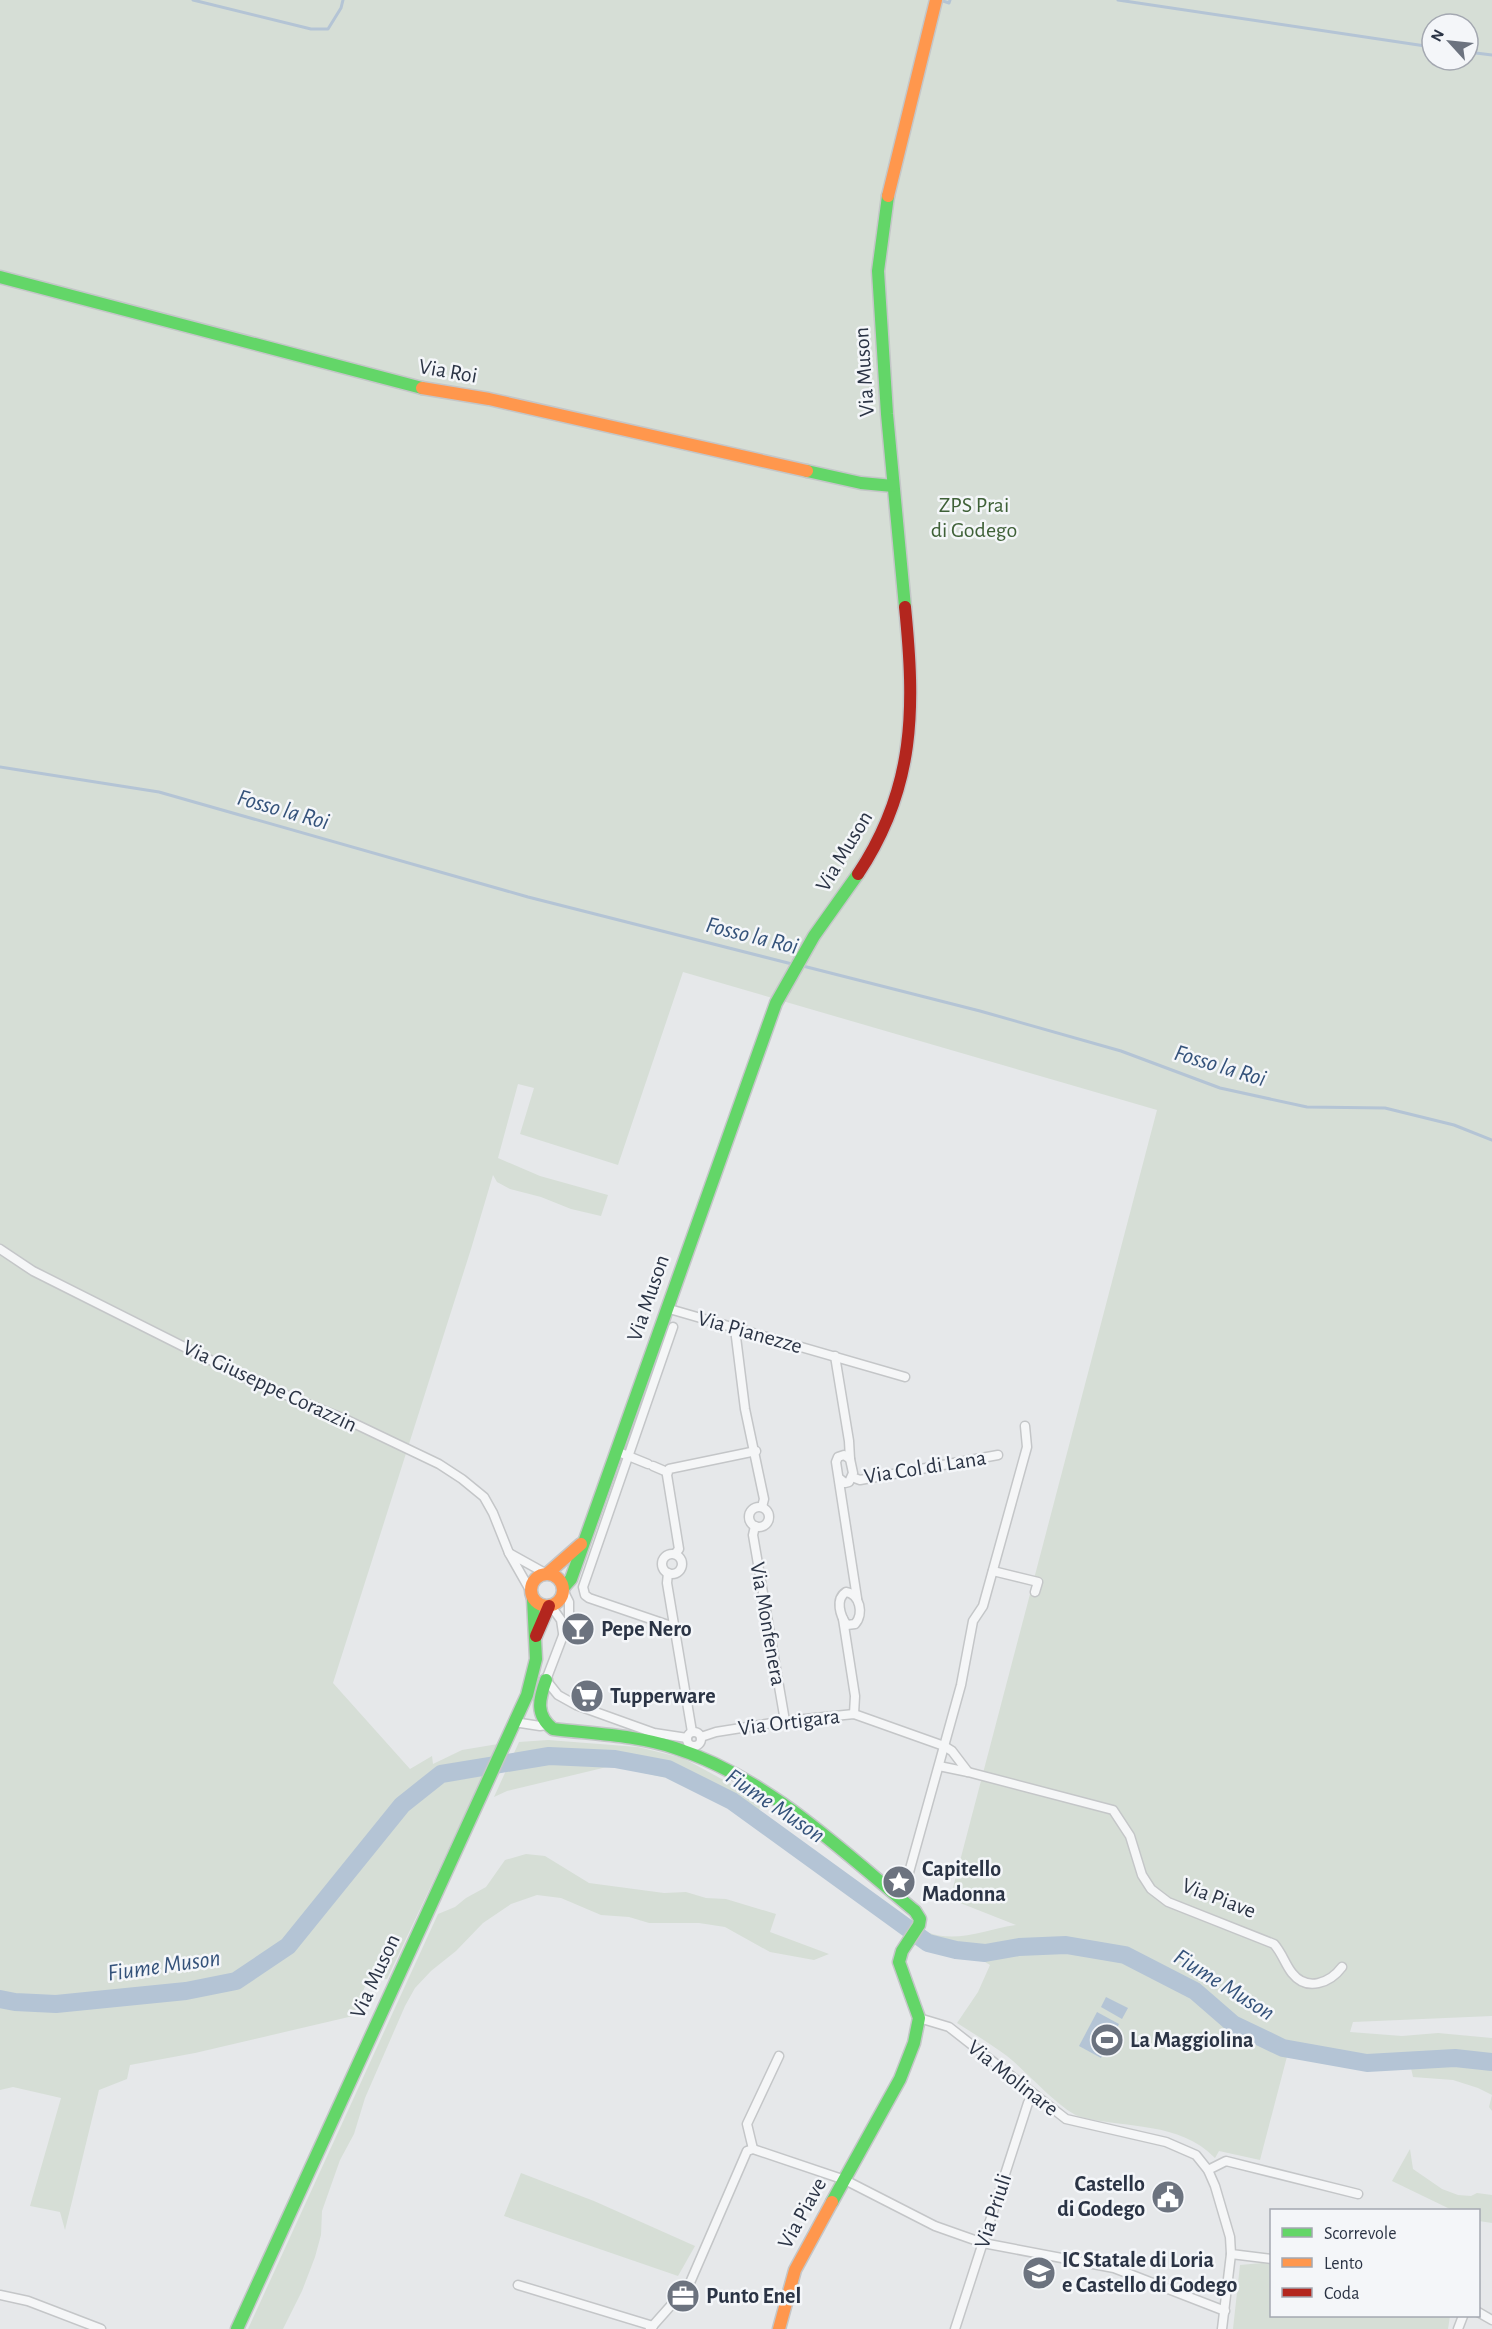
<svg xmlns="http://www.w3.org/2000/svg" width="1492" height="2329" font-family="'Alegreya Sans',sans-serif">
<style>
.green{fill:#d6ded6;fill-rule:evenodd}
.water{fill:#b4c4d5}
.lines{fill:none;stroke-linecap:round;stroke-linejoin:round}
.stream{stroke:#b4c4d5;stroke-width:3}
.river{stroke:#b4c4d5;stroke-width:18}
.street-casing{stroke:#c4c6c8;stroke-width:11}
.fast-casing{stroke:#c4c6c8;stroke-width:15}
.slow-casing{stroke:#c4c6c8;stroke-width:15}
.jam-casing{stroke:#c4c6c8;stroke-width:15}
.street{stroke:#f5f6f7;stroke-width:8}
.fast{stroke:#63d668;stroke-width:12}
.slow{stroke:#ff974d;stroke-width:12}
.jam{stroke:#b3261e;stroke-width:12}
.labels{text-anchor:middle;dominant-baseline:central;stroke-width:5;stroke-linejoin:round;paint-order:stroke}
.street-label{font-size:22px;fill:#2b3445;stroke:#f4f6f9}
.park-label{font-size:22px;fill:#3f6138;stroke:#f4f6f9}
.poi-label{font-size:22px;font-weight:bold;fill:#2b3445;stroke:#f4f6f9;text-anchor:start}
.water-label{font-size:24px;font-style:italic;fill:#34527a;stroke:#f4f6f9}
</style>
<rect width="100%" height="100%" fill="#e6e8ea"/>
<g class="green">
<path d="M0,0H1492V2016L1353,2022L1350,2032L1402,2036L1438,2033L1492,2038V2111L1489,2107L1492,2095L1478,2088L1453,2080L1413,2077L1409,2059L1352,2056L1290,2045L1260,2160L1219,2151L1215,2158C1179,2121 1127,2129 1081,2117C1062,2112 1025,2070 1007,2056C991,2044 974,2034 957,2023L978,1992L990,1965L967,1951L948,1952L932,1949L919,1944L929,1933C958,1943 987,1929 1016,1925L950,1899L1157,1110L683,972L618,1165L520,1134L534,1088L518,1084L498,1158L540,1176L608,1195L601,1216L571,1209L541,1197L510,1189L497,1182L493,1175L471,1249L333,1683L410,1769L432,1756L433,1764L462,1750L498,1744L387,1979H368L353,2016L195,2053L130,2065L127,2079L99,2090L65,2230L60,2212L30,2206L61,2098L13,2087L0,2090ZM1432,24H1468V60H1432Z"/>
<path d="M548,1740L638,1747L683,1758L762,1801L756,1819L723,1790L611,1766L507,1791L494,1797L519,1742Z"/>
<path d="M526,1854L545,1856L589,1883L664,1893L686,1892L706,1898L726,1899L776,1914L770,1932L829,1954L814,1960L770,1952L725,1927L699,1923H649L629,1917L601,1915L561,1898L537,1895L511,1904L483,1923L456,1951L431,1971L415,1988L405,2006L365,2098L354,2134L340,2160L322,2211L321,2235L315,2257L302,2291L283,2329H248L438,1914L455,1907L466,1898L486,1887L505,1860Z"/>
<path d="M1410,2149L1413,2169L1442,2189L1458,2195L1471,2196L1477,2193L1492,2195V2223L1479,2221L1478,2210H1452L1392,2181Z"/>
<path d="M521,2173L594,2201L695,2246L678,2276L504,2216Z"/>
<path d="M1262,2263L1271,2264L1272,2316H1450L1448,2329H1233L1240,2265Z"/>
</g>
<g class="water">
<path d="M1106,1997L1128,2008L1122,2019L1101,2007Z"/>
<path d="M1097,2012L1119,2024L1101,2058L1079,2046Z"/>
</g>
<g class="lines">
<g class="stream">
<path d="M193,0L311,29H328L341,8L343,0"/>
<path d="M940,0L949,3L950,0"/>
<path d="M1118,0L1432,47"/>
<path d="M1468,52L1492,55"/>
<path d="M0,767L159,792L528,897L792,964"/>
<path d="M799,965L980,1011L1121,1051L1220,1088L1307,1107L1385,1108L1454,1125L1492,1140"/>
</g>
<path class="river" d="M0,1999L15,2002L56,2004L186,1991L236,1981L288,1946L402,1805L441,1774L549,1756L615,1759L668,1769L732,1801L928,1943L956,1950L985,1953L1019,1947L1066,1945L1125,1955L1195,1991L1233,2024L1283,2048L1367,2063L1455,2058L1492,2062"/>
<defs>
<g id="street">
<path d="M0,1249L33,1271L252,1381L347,1420L439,1464L462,1479L484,1497L493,1513L509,1553"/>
<path d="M666,1308L905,1377"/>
<path d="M673,1327L583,1587L585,1595L589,1598L674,1627"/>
<path d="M735,1329L745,1409L764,1499L762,1507"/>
<path d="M835,1356L849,1441L850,1459"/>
<path d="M616,1451L648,1464"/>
<path d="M653,1466L667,1472"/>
<path d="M852,1477L860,1480L998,1455"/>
<path d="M839,1478L845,1483L849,1482L853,1473L850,1459L844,1455L838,1457L836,1462L857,1598"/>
<circle cx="759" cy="1517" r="10"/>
<path d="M755,1526L753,1535L785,1721"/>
<circle cx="672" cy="1564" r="10"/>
<path d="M675,1554L679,1549L667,1475L669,1469L756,1451"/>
<path d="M993,1571L1038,1582L1035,1592"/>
<path d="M668,1573L667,1583L692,1732"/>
<path d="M530,1590L509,1553L545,1573"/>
<path d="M563,1590L569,1602V1620L546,1680L558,1695L576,1705L654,1733L687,1738"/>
<path d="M846,1592C860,1594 864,1614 855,1624L847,1625C840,1616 835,1599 846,1592Z"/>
<path d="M551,1606L561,1620L563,1633"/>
<path d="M843,1619L855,1696L854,1714"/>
<path d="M514,1722L540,1726L547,1725"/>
<circle cx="694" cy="1739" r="7"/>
<path d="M701,1737L716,1732L785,1721L854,1714L944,1746L952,1751L968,1772"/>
<path d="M939,1766L968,1772L1113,1810L1130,1836L1142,1875L1151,1889L1168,1902L1274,1944C1282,1953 1285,1964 1292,1973C1307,1992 1330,1983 1342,1967"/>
<path d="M898,1898L908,1876L961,1685L973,1621L983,1606L1027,1447L1025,1426"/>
<path d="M919,2018L949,2027L1066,2119L1166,2142L1196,2155L1208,2170L1215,2186L1230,2237L1231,2254L1272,2259"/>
<path d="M753,2149L747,2124L779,2056"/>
<path d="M1208,2170L1226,2161L1358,2194"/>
<path d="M518,2285L653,2326"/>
<path d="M0,2295L28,2301L101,2329"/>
<path d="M1478,2312L1492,2320"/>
<path d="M650,2329L689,2285L747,2151L753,2149L845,2180L935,2226L983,2243L1114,2268L1225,2311"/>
<path d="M955,2329L1028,2103L1034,2095"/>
<path d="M1222,2329L1231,2254"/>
<path d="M1458,2329L1463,2316"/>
</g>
<g id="fast">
<path d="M888,196L878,271L887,414L905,607"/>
<path d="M0,277L422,388"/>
<path d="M807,471L861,483L893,486"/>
<path d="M563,1588L571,1579L776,1003L814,936L858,874"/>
<path d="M546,1680C539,1699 535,1715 553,1729C593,1734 636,1735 675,1748C768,1778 841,1850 915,1911L920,1919L919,1925L902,1951L899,1962L919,2018L914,2043L900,2079L832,2202"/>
<path d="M237,2329L527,1695L536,1659L533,1599"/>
</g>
<g id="slow">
<path d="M888,196L936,0"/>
<path d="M422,388L489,399L807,471"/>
<path d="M548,1573L581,1544"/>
<circle cx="547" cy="1590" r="16"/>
<path d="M779,2329L795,2270L832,2202"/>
</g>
<g id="jam">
<path d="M858,874C916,787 915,707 905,607"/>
<path d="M536,1636L549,1606"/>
</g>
</defs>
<use href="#street" class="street-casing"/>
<use href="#fast" class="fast-casing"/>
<use href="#slow" class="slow-casing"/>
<use href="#jam" class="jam-casing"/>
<use href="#street" class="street"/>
<use href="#fast" class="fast"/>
<use href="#slow" class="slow"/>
<use href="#jam" class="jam"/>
</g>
<defs>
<symbol id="bar-disc" viewBox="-11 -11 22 22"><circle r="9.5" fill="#6c737f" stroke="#f4f6f9"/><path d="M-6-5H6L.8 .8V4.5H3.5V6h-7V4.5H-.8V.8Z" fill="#fff"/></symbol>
<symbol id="supermarket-disc" viewBox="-11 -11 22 22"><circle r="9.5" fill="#6c737f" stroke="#f4f6f9"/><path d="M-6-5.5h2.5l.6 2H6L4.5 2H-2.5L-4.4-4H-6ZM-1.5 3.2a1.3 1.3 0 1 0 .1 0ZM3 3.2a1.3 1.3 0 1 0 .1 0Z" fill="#fff"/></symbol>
<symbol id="sight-disc" viewBox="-11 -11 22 22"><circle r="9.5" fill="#6c737f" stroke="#f4f6f9"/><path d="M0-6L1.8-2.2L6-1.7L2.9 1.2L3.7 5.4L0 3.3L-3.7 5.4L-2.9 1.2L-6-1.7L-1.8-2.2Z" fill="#fff"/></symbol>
<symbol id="stadium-disc" viewBox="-11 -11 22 22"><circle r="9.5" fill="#6c737f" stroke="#f4f6f9"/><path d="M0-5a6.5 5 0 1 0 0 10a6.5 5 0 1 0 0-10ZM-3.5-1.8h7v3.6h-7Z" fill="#fff"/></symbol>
<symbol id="civic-disc" viewBox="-11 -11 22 22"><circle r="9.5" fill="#6c737f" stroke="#f4f6f9"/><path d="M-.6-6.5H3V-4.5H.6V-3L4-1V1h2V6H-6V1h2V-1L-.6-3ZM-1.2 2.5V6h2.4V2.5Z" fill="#fff"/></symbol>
<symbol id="school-disc" viewBox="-11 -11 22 22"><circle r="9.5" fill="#6c737f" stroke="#f4f6f9"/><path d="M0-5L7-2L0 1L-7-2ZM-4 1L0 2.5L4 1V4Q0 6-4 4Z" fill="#fff"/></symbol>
<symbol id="office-disc" viewBox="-11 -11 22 22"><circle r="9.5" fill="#6c737f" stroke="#f4f6f9"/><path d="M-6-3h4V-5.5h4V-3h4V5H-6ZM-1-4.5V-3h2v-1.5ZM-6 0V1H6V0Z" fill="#fff"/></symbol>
</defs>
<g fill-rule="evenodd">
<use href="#bar-disc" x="559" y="1610" width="38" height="38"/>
<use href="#supermarket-disc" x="568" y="1677" width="38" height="38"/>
<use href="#sight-disc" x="880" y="1863" width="38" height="38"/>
<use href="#stadium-disc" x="1088" y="2021" width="38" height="38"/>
<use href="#civic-disc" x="1149" y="2178" width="38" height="38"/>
<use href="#school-disc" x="1020" y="2254" width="38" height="38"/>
<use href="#office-disc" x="664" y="2277" width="38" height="38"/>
</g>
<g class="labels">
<g class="street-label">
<text transform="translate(448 371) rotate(10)">Via Roi</text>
<text transform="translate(864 372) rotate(-94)">Via Muson</text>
<text transform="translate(844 851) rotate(-59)">Via Muson</text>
<text transform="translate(648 1298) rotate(-71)">Via Muson</text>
<text transform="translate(750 1332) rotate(16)">Via Pianezze</text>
<text transform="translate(270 1386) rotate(25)">Via Giuseppe Corazzin</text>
<text transform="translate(925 1467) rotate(-9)">Via Col di Lana</text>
<text transform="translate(768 1624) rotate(80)">Via Monfenera</text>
<text transform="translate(789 1722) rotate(-7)">Via Ortigara</text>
<text transform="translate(1219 1898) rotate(21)">Via Piave</text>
<text transform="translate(375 1976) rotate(-65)">Via Muson</text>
<text transform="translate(1013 2078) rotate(38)">Via Molinare</text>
<text transform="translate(993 2211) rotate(-72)">Via Priuli</text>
<text transform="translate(802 2213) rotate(-61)">Via Piave</text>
</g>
<g class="park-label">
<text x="974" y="505">ZPS Prai<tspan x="974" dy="25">di Godego</tspan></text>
</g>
<g class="poi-label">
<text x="601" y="1629">Pepe Nero</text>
<text x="610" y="1696">Tupperware</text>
<text x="922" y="1869">Capitello<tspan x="922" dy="25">Madonna</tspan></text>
<text x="1130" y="2040">La Maggiolina</text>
<text x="1145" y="2184" text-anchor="end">Castello<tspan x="1145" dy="25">di Godego</tspan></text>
<text x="1062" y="2260">IC Statale di Loria<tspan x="1062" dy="25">e Castello di Godego</tspan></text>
<text x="706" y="2296">Punto Enel</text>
</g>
<g class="water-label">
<text transform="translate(283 810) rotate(16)">Fosso la Roi</text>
<text transform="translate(752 936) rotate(14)">Fosso la Roi</text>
<text transform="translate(1220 1066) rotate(17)">Fosso la Roi</text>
<text transform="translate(775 1806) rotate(34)">Fiume Muson</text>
<text transform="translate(164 1966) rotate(-8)">Fiume Muson</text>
<text transform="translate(1224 1985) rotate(32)">Fiume Muson</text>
</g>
</g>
<rect x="1270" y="2209" width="210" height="108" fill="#f4f6f9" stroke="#a4a8b1" stroke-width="1.5"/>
<rect x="1282" y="2228" width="30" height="9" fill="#63d668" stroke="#a4a8b1" stroke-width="1.5"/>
<text x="1324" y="2239" font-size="18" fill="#2b3445">Scorrevole</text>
<rect x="1282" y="2258" width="30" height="9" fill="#ff974d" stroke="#a4a8b1" stroke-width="1.5"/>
<text x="1324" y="2269" font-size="18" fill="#2b3445">Lento</text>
<rect x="1282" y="2288" width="30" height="9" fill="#b3261e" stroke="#a4a8b1" stroke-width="1.5"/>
<text x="1324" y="2299" font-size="18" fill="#2b3445">Coda</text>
<g transform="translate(1450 42) rotate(297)"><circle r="28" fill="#f4f6f9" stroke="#a4a8b1" stroke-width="1.5"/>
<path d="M0-4.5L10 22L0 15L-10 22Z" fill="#6c737f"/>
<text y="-9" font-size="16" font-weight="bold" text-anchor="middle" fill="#2b3445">N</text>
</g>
</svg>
